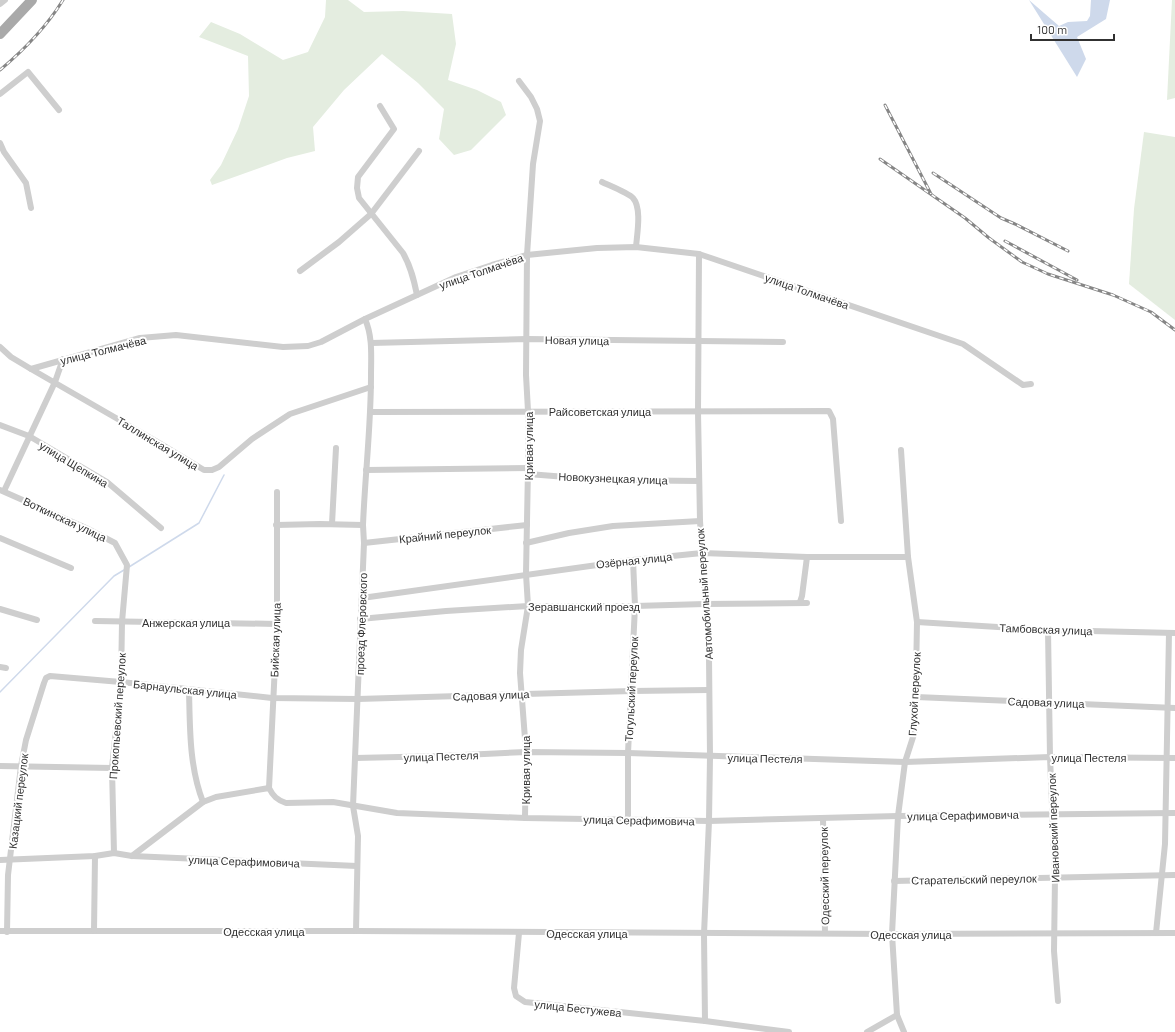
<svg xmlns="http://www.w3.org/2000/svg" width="1175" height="1032" font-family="Barlow,sans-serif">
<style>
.green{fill:#e4ede0}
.water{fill:#ced9eb}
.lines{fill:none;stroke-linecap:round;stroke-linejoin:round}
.stream{stroke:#ced9eb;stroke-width:1.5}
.minor{stroke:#cecece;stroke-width:6}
.primary{stroke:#a9a9a9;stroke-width:10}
.rail-casing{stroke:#868686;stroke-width:3}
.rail{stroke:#fff;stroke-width:1.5;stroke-dasharray:4.5;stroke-linecap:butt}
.labels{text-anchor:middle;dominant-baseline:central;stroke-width:4;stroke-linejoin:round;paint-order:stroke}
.street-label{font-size:11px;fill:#313131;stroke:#fff}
</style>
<rect width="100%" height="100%" fill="#fff"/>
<g class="green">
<path d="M326,0H348L364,12L403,11L452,14L456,44L448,80L477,90L501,102L506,115L471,150L454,155L439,139L444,109L418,83L382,54L344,90L313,127L315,151L287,158L212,185L210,180L221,165L238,129L249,96L248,56L199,37L211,22L240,34L283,60L308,52L325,17Z"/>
<path d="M1172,0H1175V98L1167,100Z"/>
<path d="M1144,132L1175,137V320L1129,284L1134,209Z"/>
</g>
<path class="water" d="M1029,0L1059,26L1068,22L1087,21L1090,16L1091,0H1110L1106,19L1077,37L1086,59L1077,77Z"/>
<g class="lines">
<g class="stream">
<path d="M129,567L199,523L224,475"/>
<path d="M0,692L114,576L124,570"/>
</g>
<g class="minor">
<path d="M0,4L5,0"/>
<path d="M519,81L531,97L537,109L540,121L533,164L527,255L526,375L528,411V468L526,574L528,606L521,650L520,673L526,752L525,818"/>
<path d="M0,94L28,72L59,110"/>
<path d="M380,106L394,129L358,177L357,188L359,198L403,253C411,267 414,280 417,295"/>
<path d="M0,143L4,152L26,183L31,208"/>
<path d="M602,182C608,185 628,193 633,198C642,208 637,234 636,247"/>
<path d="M300,271L339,242L371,214L419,151"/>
<path d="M371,343L527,339L783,342"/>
<path d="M0,347L11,357L31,369L140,338L176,335L283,347L308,346L321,342L365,319L456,277L492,265L527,255L597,248L636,247L699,254L963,344L1023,385L1031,384"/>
<path d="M31,369L161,444L204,470H212L219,467L252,439L290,414L371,387"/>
<path d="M371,412L829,411L833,419L841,521"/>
<path d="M0,425L29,436L107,482L161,528"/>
<path d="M901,450L908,557L917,622L915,731L905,762L898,816L892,934L897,1015L904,1032"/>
<path d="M366,470L528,468"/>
<path d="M528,474L605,480L699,481"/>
<path d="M0,490L86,528L115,543L127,565L122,622L121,682L112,768L114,853"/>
<path d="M4,491L55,382L63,359"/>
<path d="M332,524L336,448"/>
<path d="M276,525L320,524L363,525"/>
<path d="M0,538L71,568"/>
<path d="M364,543L527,525"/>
<path d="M526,543L569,533L613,526L700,521"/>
<path d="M362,598L633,560L702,553L807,557H908"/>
<path d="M800,602L802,596L807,557"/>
<path d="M0,609L37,620"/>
<path d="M360,619L446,611L528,606H635L705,604L807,603"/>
<path d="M95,621L277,624"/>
<path d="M917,622L1048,630L1175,633"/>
<path d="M1048,630L1050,757L1055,877L1054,951L1058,1001"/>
<path d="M0,667L6,668"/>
<path d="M189,690C190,727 189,766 203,802"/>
<path d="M916,697L1175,708"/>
<path d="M355,758L443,756L526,752L628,753L905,762L1050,757L1175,758"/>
<path d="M0,766L112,768"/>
<path d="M269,788L277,624V492"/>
<path d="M823,818L825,933"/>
<path d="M628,820V753L635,606L633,560"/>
<path d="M132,856L203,802L216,797L269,788C273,796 277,800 286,803L333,802L397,813L525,818L709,821L898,816L1175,813"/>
<path d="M0,860L95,856L114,853L132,856L357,866"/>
<path d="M894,881L1175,875"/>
<path d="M0,931H356L892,934L1175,933"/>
<path d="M94,931L95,856"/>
<path d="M356,931L358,836L353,806L364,543L363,525C365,475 371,426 371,376C371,357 373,337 365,319"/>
<path d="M7,932L8,875L21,766L26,740L44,683L46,678L50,676L121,682L272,698L358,699L632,691L709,690"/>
<path d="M519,933L514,988L516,996L525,1002L705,1021L704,934L709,821L710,757L709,657L700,521L698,412L699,254"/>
<path d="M1156,933L1165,844L1169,633"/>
<path d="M705,1021L789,1032"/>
<path d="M867,1032L897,1015"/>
</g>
<path class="primary" d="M0,34L32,0"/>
<defs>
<g id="rail">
<path d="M0,70C24,50 47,26 63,0"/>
<path d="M885,105L931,194"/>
<path d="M880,159L965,218L989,238L1022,262L1048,274L1113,295L1151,312L1175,330"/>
<path d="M933,173L1001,218L1015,224L1068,251"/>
<path d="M1005,241L1077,280"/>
</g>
</defs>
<use href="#rail" class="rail-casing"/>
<use href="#rail" class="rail"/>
</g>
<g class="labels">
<g class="street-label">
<text transform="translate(481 271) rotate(-19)">улица Толмачёва</text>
<text transform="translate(807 291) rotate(19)">улица Толмачёва</text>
<text transform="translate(577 340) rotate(1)">Новая улица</text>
<text transform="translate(103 350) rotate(-14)">улица Толмачёва</text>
<text x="600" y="411">Райсоветская улица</text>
<text transform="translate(158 443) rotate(31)">Таллинская улица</text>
<text transform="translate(528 446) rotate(-90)">Кривая улица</text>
<text transform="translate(74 464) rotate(31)">улица Щепкина</text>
<text transform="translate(613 478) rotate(2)">Новокузнецкая улица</text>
<text transform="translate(65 519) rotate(25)">Воткинская улица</text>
<text transform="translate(445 534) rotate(-6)">Крайний переулок</text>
<text transform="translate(634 560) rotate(-6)">Озёрная улица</text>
<text transform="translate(704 594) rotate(-94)">Автомобильный переулок</text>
<text x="584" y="606">Зеравшанский проезд</text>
<text x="186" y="622">Анжерская улица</text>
<text transform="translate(361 624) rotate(-88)">проезд Флеровского</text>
<text transform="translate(1046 629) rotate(2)">Тамбовская улица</text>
<text transform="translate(275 640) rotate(-88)">Бийская улица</text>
<text transform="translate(185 689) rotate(6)">Барнаульская улица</text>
<text transform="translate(631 689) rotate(-87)">Тогульский переулок</text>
<text transform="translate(914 694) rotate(-87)">Глухой переулок</text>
<text transform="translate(491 695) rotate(-2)">Садовая улица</text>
<text transform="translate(1046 702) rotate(2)">Садовая улица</text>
<text transform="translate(117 716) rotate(-86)">Прокопьевский переулок</text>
<text transform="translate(441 756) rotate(-2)">улица Пестеля</text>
<text x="1089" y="757">улица Пестеля</text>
<text transform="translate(765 758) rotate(1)">улица Пестеля</text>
<text transform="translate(525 770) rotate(-90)">Кривая улица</text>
<text transform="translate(18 801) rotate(-83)">Казацкий переулок</text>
<text transform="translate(963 815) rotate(-1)">улица Серафимовича</text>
<text transform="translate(639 820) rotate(1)">улица Серафимовича</text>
<text transform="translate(1053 828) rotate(-92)">Ивановский переулок</text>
<text transform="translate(244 861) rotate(2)">улица Серафимовича</text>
<text transform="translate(824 876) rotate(-91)">Одесский переулок</text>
<text transform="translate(974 879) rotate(-1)">Старательский переулок</text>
<text x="264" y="931">Одесская улица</text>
<text x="587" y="933">Одесская улица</text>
<text x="911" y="934">Одесская улица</text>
<text transform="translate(578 1008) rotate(6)">улица Бестужева</text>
</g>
</g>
<path d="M1031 34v6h83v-6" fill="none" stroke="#313131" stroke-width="2"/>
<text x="1037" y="34" font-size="12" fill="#313131" stroke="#ffffff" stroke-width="3" paint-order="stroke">100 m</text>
</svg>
